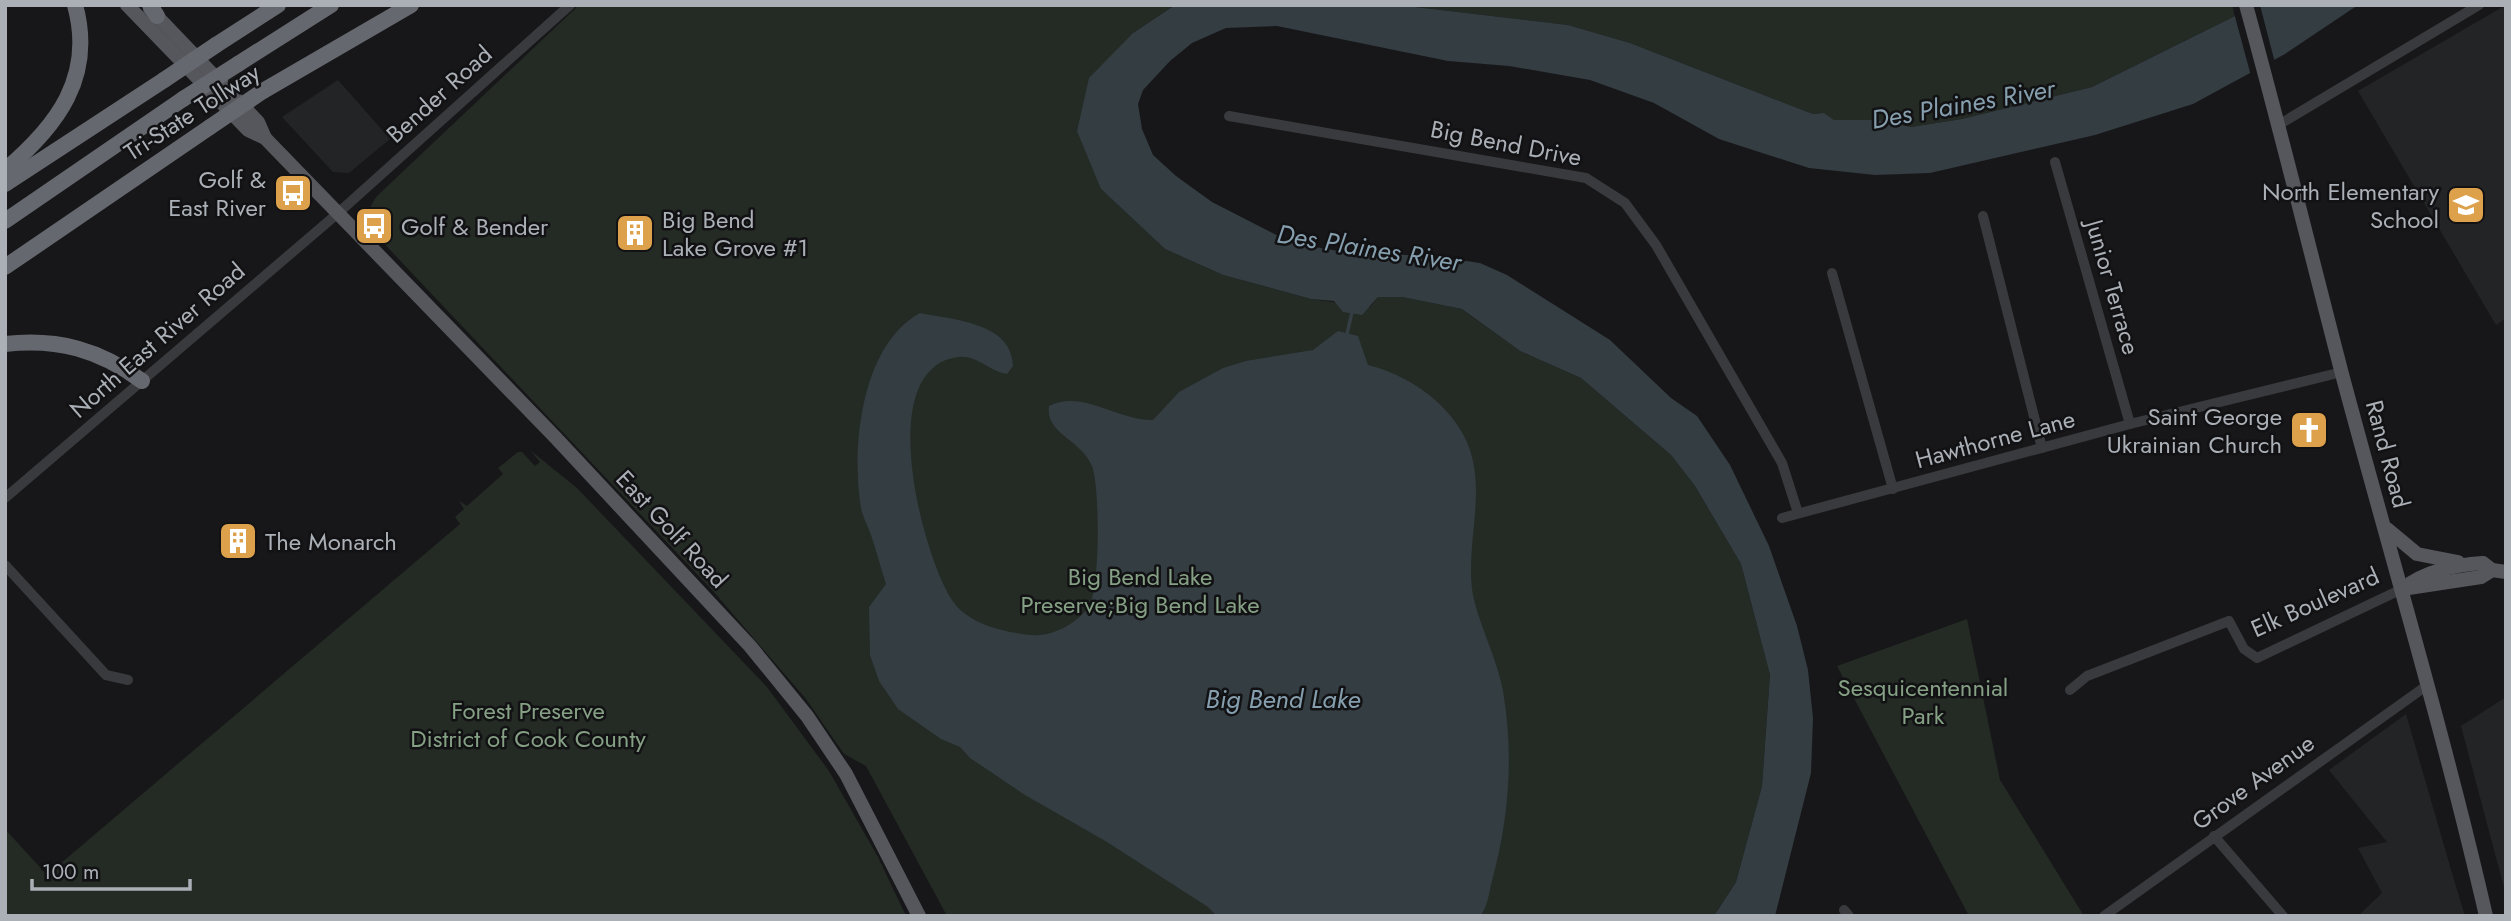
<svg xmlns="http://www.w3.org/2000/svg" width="2511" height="921" font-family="Jost,sans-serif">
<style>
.built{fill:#232426}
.green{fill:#242a24}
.water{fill:#343d42}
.pier{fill:#171719}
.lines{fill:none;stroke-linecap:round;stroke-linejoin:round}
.stream{stroke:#343d42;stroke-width:3.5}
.minor{stroke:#393a3d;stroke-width:10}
.major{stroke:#55575c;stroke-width:14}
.highway{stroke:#65686e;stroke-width:16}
.highway-bridge{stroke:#65686e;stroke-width:16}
.labels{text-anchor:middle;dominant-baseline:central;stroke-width:5;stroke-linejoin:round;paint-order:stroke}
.street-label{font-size:24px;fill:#abb0b7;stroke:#121214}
.poi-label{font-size:24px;fill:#abb0b7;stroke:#121214;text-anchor:end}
.park-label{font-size:24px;fill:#85a084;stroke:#121214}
.water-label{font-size:26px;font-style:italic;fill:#869fae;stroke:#121214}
</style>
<rect width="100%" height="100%" fill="#171719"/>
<g class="built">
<path d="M2506,5V318L2496,325L2358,91Z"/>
<path d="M338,80L390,139L349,173L333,172L282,117Z"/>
<path d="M2506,697V895L2461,726Z"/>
<path d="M2406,714L2454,880L2465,916H2358L2382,893L2358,848L2387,842L2329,770Z"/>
</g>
<g class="green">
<path d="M579,5H1175L1133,33L1101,189L1165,249L1223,275L1311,299L1370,307L1378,297H1402L1462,309L1520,351L1581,378L1671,455L1695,486L1741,564L1770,675L1762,786L1736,882L1714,916H947L866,766L844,754L806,699L713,591L373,232C365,218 368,209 377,196Z"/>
<path d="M1398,5H2232L2235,16L2092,87L1962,119L1911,127L1877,120H1834L1823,113L1813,114L1630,43L1568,25Z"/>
<path d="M530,450L577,488L767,687L829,771L878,857L906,916H5V829L47,875L460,524L455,517L464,509L459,501L467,506L503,474L498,468L518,452H522L535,466L540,462Z"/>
<path d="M1967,619L2000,780L2084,916H1969L1837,666Z"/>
</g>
<g class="water">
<path d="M1175,5H1398L1568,25L1630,43L1813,114L1824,113L1834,120H1877L1911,127L1962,119L2092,87L2235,16L2265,5H2358L2285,54L2193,104L2095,135L1930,173L1875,175L1809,168L1719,139L1654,103L1590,80L1509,66L1448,61L1277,26L1226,28L1192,43L1170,61L1143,90L1138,104L1142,129L1153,155L1176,176L1212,202L1292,243L1338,251L1440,257L1480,263L1507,275L1610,340L1671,398L1697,416L1730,465L1769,546L1797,626L1808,670L1813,718L1811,773L1775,916H1714L1736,882L1762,786L1770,675L1741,564L1695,486L1671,455L1581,378L1520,351L1462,309L1402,297H1378L1362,315L1343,312L1334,301L1311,299L1223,275L1165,249L1101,189L1077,131L1089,78L1133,33Z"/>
<path d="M920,313C953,320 1012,322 1013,366L1007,374C988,371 978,355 958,357C872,368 923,556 952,600C967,624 1006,633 1032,635C1053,637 1080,622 1090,604C1100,583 1100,488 1092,466C1081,439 1045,434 1049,406C1082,389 1118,421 1153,420L1179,392L1223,368L1246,361L1313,350L1338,331L1358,336L1368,365C1406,374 1446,401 1464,436C1489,484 1466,538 1472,589C1476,619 1497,657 1503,691C1514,756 1509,818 1492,881C1489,892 1488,907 1480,916H1217L1208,907L1107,842L1025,795L970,758L960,747L941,739L898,709L879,681L870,655L869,607L886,584C881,569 877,553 872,538C869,528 863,518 861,508C851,448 861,345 920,313Z"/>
</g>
<path class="pier" d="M2254,5H2260L2275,63L2251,76L2234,13Z"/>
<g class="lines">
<path class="stream" d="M1347,334L1352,312"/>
<g class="minor">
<path d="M1229,116L1586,178L1625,203L1656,245L1782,463L1798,513"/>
<path d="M2280,124L2479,5"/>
<path d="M2055,162L2130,424"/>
<path d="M1983,216L2042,448"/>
<path d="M1832,273L1893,489"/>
<path d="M5,498L337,214L570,5"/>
<path d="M1782,518L2130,424L2342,372"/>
<path d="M5,565L106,675L128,680"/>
<path d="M2070,690L2087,676L2229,621L2244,649L2257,658L2402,589"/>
<path d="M2214,836L2283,916"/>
<path d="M1844,910L1849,916"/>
<path d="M2104,916L2429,684"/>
</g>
<g class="major">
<path d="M127,5L248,130L265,138"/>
<path d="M2246,5C2280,128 2310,251 2342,374C2390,554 2444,733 2486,916"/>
<path d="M150,9L258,122L265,138L555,437L750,646L807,716L846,774L919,916"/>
<path d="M2387,529L2417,554L2458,562"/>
<path d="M2402,589C2426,571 2453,565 2483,563L2492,570L2506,572"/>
<path d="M2402,589L2481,577L2492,570"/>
</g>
<g class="highway">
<path d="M150,5L157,16"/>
<path d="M216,45L278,5"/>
<path d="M238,64L331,5"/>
<path d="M263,91L411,5"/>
<path d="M5,170C57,126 95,77 75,5"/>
<path d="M5,184L164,80"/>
<path d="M5,221L183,99"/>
<path d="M5,267L210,127"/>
<path d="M5,344C58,338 100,350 142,381"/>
</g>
<g class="highway-bridge">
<path d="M164,80L216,45"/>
<path d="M183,99L238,64"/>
<path d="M210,127L263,91"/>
</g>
</g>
<defs>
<symbol id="bus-square" viewBox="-11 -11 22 22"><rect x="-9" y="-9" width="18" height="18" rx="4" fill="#dda04b" stroke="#121214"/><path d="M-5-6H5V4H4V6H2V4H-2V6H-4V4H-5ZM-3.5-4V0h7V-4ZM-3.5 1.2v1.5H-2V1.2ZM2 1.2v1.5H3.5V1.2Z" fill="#fff"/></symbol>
<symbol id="school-square" viewBox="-11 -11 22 22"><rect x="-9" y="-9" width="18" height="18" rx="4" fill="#dda04b" stroke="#121214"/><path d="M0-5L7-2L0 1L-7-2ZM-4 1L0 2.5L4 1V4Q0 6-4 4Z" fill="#fff"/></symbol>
<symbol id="building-square" viewBox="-11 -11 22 22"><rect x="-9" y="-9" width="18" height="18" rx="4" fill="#dda04b" stroke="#121214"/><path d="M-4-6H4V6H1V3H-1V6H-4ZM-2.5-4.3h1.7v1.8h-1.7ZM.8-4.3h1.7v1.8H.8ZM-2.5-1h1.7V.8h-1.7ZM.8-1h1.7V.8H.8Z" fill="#fff"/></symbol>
<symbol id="church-square" viewBox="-11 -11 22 22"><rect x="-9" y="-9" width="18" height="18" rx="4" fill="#dda04b" stroke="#121214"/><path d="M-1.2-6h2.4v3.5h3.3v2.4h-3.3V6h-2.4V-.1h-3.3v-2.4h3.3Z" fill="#fff"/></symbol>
</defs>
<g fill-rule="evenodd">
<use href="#bus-square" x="271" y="171" width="44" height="44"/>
<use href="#school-square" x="2444" y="183" width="44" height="44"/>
<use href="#bus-square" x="352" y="204" width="44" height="44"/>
<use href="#building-square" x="613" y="211" width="44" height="44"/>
<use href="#church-square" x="2287" y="408" width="44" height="44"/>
<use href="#building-square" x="216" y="519" width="44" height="44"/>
</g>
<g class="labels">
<g class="street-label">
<text transform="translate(439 94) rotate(-42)">Bender Road</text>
<text transform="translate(192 112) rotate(-33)">Tri-State Tollway</text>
<text transform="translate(1506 143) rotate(11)">Big Bend Drive</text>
<text transform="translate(2113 287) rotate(74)">Junior Terrace</text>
<text transform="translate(157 340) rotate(-41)">North East River Road</text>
<text transform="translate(1995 439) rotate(-15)">Hawthorne Lane</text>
<text transform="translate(2388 454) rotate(75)">Rand Road</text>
<text transform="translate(672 529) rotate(47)">East Golf Road</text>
<text transform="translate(2315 602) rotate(-24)">Elk Boulevard</text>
<text transform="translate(2253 782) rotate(-36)">Grove Avenue</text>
</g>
<g class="poi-label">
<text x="266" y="179">Golf &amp;<tspan x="266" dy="28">East River</tspan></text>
<text x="2439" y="191">North Elementary<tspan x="2439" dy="28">School</tspan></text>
<text x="662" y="219" text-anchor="start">Big Bend<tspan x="662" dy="28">Lake Grove #1</tspan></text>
<text x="401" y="226" text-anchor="start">Golf &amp; Bender</text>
<text x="2282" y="416">Saint George<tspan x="2282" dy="28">Ukrainian Church</tspan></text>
<text x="265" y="541" text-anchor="start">The Monarch</text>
</g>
<g class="park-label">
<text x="1140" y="576">Big Bend Lake<tspan x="1140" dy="28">Preserve;Big Bend Lake</tspan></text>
<text x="1923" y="687">Sesquicentennial<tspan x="1923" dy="28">Park</tspan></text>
<text x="528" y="710">Forest Preserve<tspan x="528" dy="28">District of Cook County</tspan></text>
</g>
<g class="water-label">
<text transform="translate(1963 104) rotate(-10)">Des Plaines River</text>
<text transform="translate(1369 248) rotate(9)">Des Plaines River</text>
<text x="1283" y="699">Big Bend Lake</text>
</g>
</g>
<rect width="2511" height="921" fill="none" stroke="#abb0b7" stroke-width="14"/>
<path d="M32 879v10h158v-10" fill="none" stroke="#abb0b7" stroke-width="3.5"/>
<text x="42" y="879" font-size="21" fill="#abb0b7" stroke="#121214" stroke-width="5" paint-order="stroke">100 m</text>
</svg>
